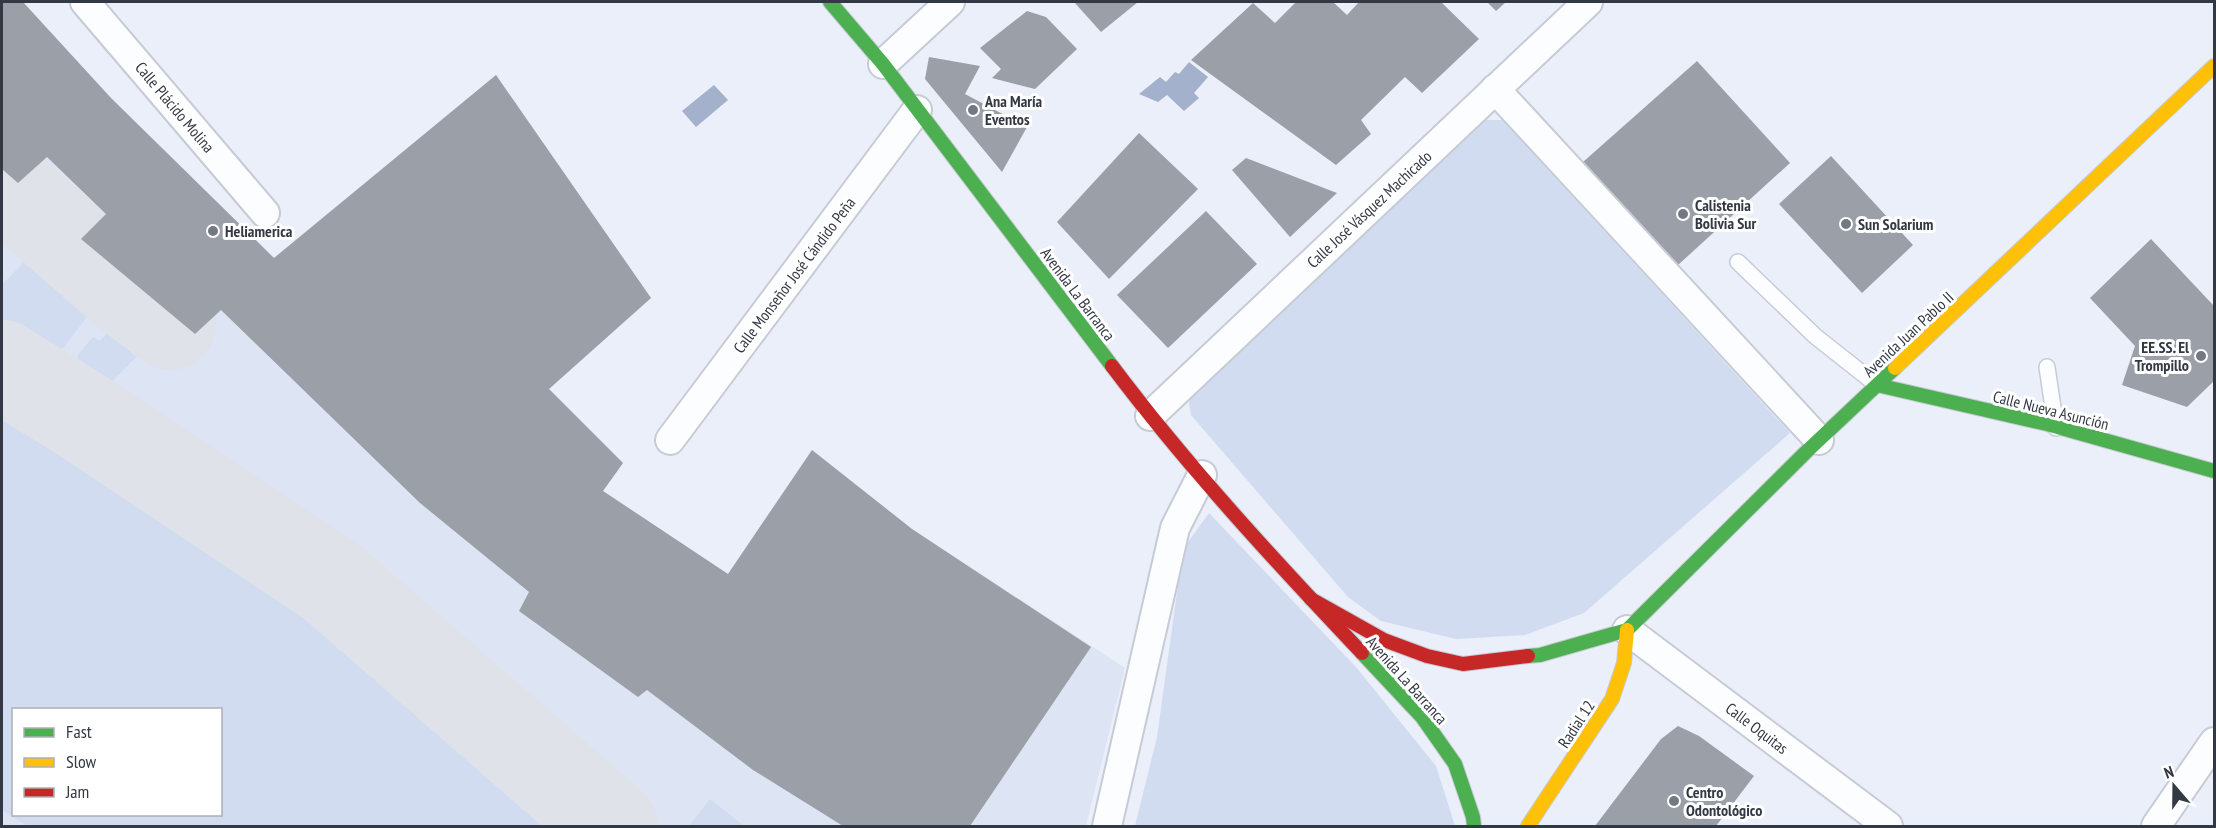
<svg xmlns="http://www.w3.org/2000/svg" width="2216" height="828" font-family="'PT Sans Narrow',sans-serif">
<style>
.built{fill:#dde4f4;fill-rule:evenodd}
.green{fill:#d1dcf1;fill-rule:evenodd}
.water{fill:#a3b1cc}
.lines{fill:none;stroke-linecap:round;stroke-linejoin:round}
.taxiway{stroke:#e0e2e9;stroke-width:92}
.building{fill:#9a9fa8}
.lane-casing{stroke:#c6cbd5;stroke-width:18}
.street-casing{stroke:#c6cbd5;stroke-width:32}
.fast-casing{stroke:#c6cbd5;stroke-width:16}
.slow-casing{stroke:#c6cbd5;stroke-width:16}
.jam-casing{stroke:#c6cbd5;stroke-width:16}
.lane{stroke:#fcfdfe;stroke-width:15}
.street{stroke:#fcfdfe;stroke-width:28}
.fast{stroke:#4caf50;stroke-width:14}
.slow{stroke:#ffc107;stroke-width:14}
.jam{stroke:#c62828;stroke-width:14}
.poi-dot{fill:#737983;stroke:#fff;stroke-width:2}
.labels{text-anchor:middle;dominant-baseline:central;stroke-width:6;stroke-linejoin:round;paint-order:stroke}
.poi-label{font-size:16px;font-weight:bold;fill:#333944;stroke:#fff;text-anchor:start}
.street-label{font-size:16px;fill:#333944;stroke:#fff}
</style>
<rect width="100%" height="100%" fill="#eaeff9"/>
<path class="built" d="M2,2H23L111,98L274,258L496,75L651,298L549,389L623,463L603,491L728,574L812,450L912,529L1125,668L1086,826H2ZM14,710H220V814H14Z"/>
<g class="green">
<path d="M1481,120H1502L1790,433L1584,613L1525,635L1456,639L1381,621L1348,597L1191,415L1189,403L1194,389Z"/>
<path d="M2,204L21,220L2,240Z"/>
<path d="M45,240L106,292L64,347L44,362L2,331V285Z"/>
<path d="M133,303L166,326L105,389L82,374L77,356L93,337L100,341Z"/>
<path d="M2,402L220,545L357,642L415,698L563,826H27L2,810ZM14,710H220V814H14Z"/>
<path d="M1209,513L1356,667L1436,766L1455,826H1135L1157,737L1183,549Z"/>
<path d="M710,799L744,826H689Z"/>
</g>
<g class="water">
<path d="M1189,62L1208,77L1194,93L1199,98L1184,111L1167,95L1158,102L1139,94L1160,77L1166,82L1175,72L1179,74Z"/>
<path d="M714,85L728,100L696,127L682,111Z"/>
</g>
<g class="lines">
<g class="taxiway">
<path d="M2,182L124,289L170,324"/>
<path d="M2,366L86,418L332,582L612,826"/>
</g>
</g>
<g class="building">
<path d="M2,2H23L111,98L274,258L496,75L651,298L549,389L623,463L603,491L728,574L812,450L912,529L1091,647L970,826H843L753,770L647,690L638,697L519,611L529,592L420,503L221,310L195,334L81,239L106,214L47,157L18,183L2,169Z"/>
<path d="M1074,2H1138L1101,32Z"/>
<path d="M1296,2H1333L1347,15L1359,2H1441L1479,39L1422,93L1405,77L1361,120L1371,134L1336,165L1191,60L1253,3L1275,23Z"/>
<path d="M1487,2H1506L1496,11Z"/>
<path d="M1027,11L1046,17L1077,49L1035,89L992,78L1001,69L980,48Z"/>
<path d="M929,57L980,66L965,94L1027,127L1002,172L925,79Z"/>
<path d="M1697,61L1790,163L1678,265L1583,162Z"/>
<path d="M1139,133L1198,189L1109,279L1057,222Z"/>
<path d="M1831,156L1913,245L1862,293L1779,204Z"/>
<path d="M1246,158L1337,193L1290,237L1232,170Z"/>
<path d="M1206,211L1257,264L1168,348L1117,295Z"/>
<path d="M2151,239L2214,306V381L2187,407L2122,385L2135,346L2090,298Z"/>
<path d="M1678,726L1699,736L1754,776L1716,826H1595L1661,739Z"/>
</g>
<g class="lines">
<defs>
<g id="lane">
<path d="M1738,262L1815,336L1877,385"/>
<path d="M2047,367L2056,428"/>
</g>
<g id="street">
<path d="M85,2L265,213"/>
<path d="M883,64L950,2"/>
<path d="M1495,89L1819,440"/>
<path d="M1150,416L1588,2"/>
<path d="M670,440L917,110"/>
<path d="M1627,630L1888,826"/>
<path d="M1107,826L1175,528L1202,475"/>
<path d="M2156,826L2214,742"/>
</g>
<g id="fast">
<path d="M830,2L883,64L1112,366"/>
<path d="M1877,385L2047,424L2214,471"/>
<path d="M1362,653L1422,717L1455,764L1473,817L1474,826"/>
<path d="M1528,656L1540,655L1627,630L1805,453L1895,368"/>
</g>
<g id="slow">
<path d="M1895,368L2214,66"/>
<path d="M1528,826L1612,699L1624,663L1627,630"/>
</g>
<g id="jam">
<path d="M1112,366C1188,467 1275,561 1362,653"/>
<path d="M1311,599L1384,640L1427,656L1463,664L1528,656"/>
</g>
</defs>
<use href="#lane" class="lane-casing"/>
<use href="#street" class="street-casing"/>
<use href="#fast" class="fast-casing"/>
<use href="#slow" class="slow-casing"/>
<use href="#jam" class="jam-casing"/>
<use href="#lane" class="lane"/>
<use href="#street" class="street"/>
<use href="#fast" class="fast"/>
<use href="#slow" class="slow"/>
<use href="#jam" class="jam"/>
</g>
<g class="poi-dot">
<circle cx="973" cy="110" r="6"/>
<circle cx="1683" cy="214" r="6"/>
<circle cx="1846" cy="224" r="6"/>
<circle cx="213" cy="231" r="6"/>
<circle cx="2201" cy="356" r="6"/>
<circle cx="1674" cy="801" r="6"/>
</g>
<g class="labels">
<g class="poi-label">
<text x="985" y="101">Ana María<tspan x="985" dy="18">Eventos</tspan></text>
<text x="1695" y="205">Calistenia<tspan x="1695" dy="18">Bolivia Sur</tspan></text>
<text x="1858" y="224">Sun Solarium</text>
<text x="225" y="231">Heliamerica</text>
<text x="2189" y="347" text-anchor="end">EE.SS. El<tspan x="2189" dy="18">Trompillo</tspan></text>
<text x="1686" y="792">Centro<tspan x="1686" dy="18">Odontológico</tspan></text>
</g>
<g class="street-label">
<text transform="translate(175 107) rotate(50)">Calle Plácido Molina</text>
<text transform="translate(1369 209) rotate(-43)">Calle José Vásquez Machicado</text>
<text transform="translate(794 275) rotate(-53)">Calle Monseñor José Cándido Peña</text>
<text transform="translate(1078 294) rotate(53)">Avenida La Barranca</text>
<text transform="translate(1908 334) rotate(-43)">Avenida Juan Pablo II</text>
<text transform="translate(2051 410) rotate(14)">Calle Nueva Asunción</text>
<text transform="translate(1407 680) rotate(48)">Avenida La Barranca</text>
<text transform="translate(1576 724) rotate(-57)">Radial 12</text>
<text transform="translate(1757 728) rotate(37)">Calle Oquitas</text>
</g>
</g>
<rect width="2216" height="828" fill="none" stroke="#333944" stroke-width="6"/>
<rect x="12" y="708" width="210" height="108" fill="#ffffff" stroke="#adb0b4" stroke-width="1.5"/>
<rect x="24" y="728" width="30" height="9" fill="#4caf50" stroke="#adb0b4" stroke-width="1.5"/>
<text x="66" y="738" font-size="18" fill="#333944">Fast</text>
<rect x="24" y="758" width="30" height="9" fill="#ffc107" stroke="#adb0b4" stroke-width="1.5"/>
<text x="66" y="768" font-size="18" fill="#333944">Slow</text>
<rect x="24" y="788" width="30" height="9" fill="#c62828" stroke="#adb0b4" stroke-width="1.5"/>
<text x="66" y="798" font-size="18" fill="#333944">Jam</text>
<g transform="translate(2174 786) rotate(340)" stroke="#ffffff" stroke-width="4.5" paint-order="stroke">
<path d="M0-4.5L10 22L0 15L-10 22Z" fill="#333944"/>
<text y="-9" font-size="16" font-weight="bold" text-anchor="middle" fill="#333944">N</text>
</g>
</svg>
